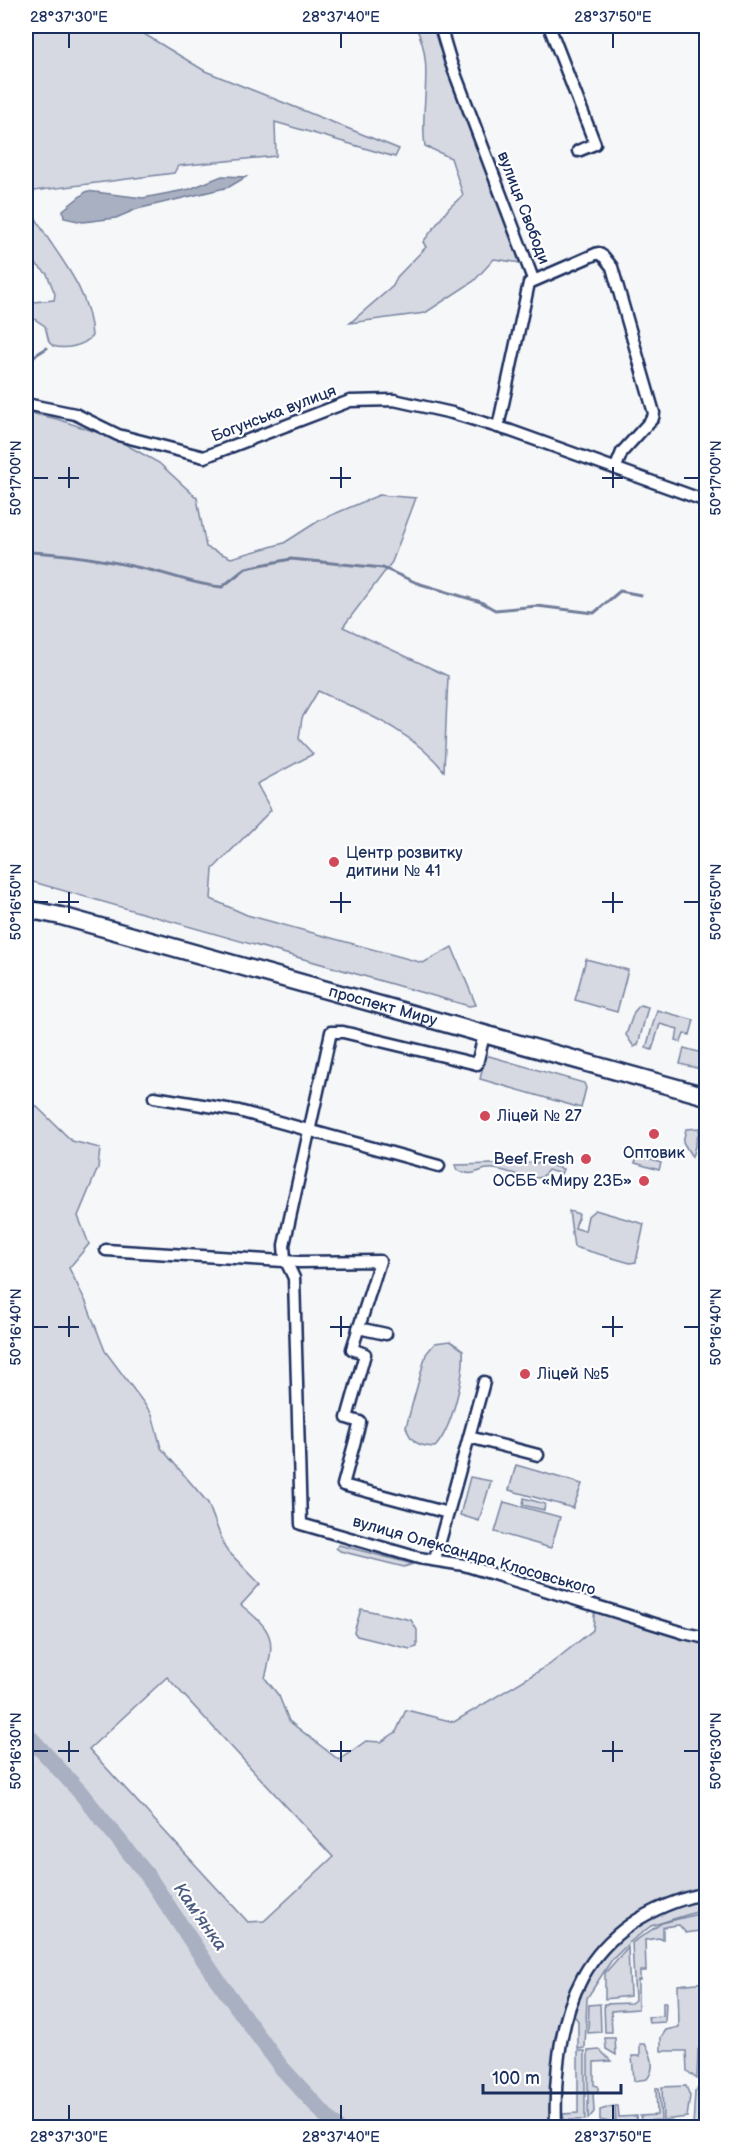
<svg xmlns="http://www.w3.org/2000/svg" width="732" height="2153" font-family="'Balsamiq Sans',sans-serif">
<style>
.green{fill:#d6d9e2;stroke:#7884a0;stroke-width:1.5;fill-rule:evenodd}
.water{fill:#a9b0c1;stroke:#707c99;stroke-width:1.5}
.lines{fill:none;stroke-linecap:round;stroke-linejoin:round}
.stream{stroke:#707c99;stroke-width:3}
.river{stroke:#a9b0c1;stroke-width:16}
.minor-casing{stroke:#1b2f5e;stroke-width:15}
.tertiary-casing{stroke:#1b2f5e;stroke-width:18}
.primary-casing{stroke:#1b2f5e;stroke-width:21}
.minor{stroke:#fff;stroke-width:10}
.tertiary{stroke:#fff;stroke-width:14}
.primary{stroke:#fff;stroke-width:16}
.ticks{fill:none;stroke:#1b2f5e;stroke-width:2}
.poi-dot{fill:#d1495b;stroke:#fff;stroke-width:2}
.labels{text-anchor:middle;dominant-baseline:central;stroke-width:4.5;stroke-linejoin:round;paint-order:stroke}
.street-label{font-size:16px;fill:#1b2f5e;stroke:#fff}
.poi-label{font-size:16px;fill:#1b2f5e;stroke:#fff;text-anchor:start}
.water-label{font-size:18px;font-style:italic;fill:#4d5c81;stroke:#fff}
.neatline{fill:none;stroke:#1b2f5e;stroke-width:2}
.ticks-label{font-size:15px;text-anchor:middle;fill:#1b2f5e}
</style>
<rect width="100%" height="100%" fill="#f6f7f9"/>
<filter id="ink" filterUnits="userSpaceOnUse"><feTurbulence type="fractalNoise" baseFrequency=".0167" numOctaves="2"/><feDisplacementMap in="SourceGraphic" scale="12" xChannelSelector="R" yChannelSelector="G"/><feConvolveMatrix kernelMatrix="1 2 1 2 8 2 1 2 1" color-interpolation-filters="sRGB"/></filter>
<g filter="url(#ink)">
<g class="green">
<path d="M26,26H131L205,71L399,149L395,157L275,122L276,156L178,166L174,173L26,192V86L29,81L31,32Z"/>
<path d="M415,26H440L528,264L494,259L474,281L425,313L350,323L393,286L397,277L426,247L423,242L449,208L463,195L451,158L425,146C419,108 436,62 415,26Z"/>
<path d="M26,203C35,215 42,230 51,243C71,272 90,299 92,336C84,346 65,350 53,346L49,342L45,326L30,316L28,308L33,302L54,300L55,294L47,274L26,255Z"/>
<path d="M26,412L57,419L114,438L159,463L197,498L206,547L231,558L284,543L320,520L379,495L416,498L392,562L343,627L448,676L444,771C411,730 365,713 318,691L302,718L299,739L313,754L257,784L271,810L213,869L211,899L247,915L423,963L452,947L476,1005L469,1006L26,880Z"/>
<path d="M586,959L628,970L617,1012L575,1000Z"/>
<path d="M640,1005L648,1007L638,1045L634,1047L626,1035L634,1012Z"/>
<path d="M657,1010L694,1020L690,1035L684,1034L681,1042L676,1040L678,1029L660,1024L652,1050L646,1048Z"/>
<path d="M26,1046L31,1064L33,1103L72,1141L100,1148L98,1168L78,1216L89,1244L69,1268L86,1302L105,1351L152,1414L161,1448L208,1503L225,1548L260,1584L241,1605C273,1631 276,1638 265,1678L279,1696L289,1721L339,1760L366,1741L381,1742L396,1732L406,1710L454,1722L549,1665L593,1630L595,1605L706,1638V1893L683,1898L619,1933L569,2005L556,2127H26ZM167,1677L333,1857L264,1921L248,1922L89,1749Z"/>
<path d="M684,1048L706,1054V1068L704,1070L680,1064Z"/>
<path d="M489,1056L584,1083L586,1088L581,1108L480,1079L485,1057Z"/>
<path d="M700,1128L692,1157L683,1142L686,1129Z"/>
<path d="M638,1156L661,1163L659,1170L635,1163Z"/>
<path d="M542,1163L563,1169L561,1174L548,1170L542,1177C526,1181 509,1170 494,1169C477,1167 478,1179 457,1170L455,1165Z"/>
<path d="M595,1210L644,1224L636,1262L630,1263L574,1247L569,1211L579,1214L575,1228L585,1231L588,1216Z"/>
<path d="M450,1341L463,1350C465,1374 452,1429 435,1447C419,1446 411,1443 406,1427L426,1354L435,1343Z"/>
<path d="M516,1465L582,1484L573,1508L509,1490Z"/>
<path d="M470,1477L491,1481L479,1521L460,1515Z"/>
<path d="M524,1498L545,1504L544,1510L523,1505Z"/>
<path d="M504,1502L560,1517L551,1548L495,1532Z"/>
<path d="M339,1545L413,1564L404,1567L340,1551L336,1548Z"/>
<path d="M361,1609L411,1620L417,1630V1647L410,1649L357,1636L354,1632Z"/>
<path d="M706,1899V1909L651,1926L630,1942L611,1961L587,1998L585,2048L578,2049V2021L573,2014C574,2003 582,1990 588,1980C614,1937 656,1907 706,1899Z"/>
<path d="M706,1912V1930L686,1933L679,1925L663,1927V1940L659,1938L645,1940L646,1971H640V1980H638V2009L611,2011L612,2032H605L604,2004L631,2003L635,2000L632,1943L662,1923Z"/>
<path d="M628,1947L630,1996L605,1999V1973Z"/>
<path d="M706,1982V2038L698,2050L697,2079L687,2071L686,2051H661V2037L666,2030L679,2027L678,1985Z"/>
<path d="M663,2002H666L665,2022L649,2023L648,2017L663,2016Z"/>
<path d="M600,2004L601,2032L588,2033L589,2005Z"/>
<path d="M605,2038H615L616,2055L606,2049Z"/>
<path d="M640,2044H645C652,2055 656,2068 647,2079L634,2081L632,2056H640Z"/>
<path d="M600,2050L611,2061L594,2062V2085L598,2086V2092H593L594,2112L588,2119V2051Z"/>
<path d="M578,2051H585V2120H564L563,2114L578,2113Z"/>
<path d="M686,2086L690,2096L687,2117L663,2120L662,2087Z"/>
<path d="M706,2086V2127H693L695,2092L698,2088Z"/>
<path d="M656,2088H659L661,2120L641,2121L640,2116L657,2115Z"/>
<path d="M613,2106L614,2123L600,2120V2110Z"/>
<path d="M615,2106H618L619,2117L637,2116L636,2121L616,2122Z"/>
</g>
<path class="water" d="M222,176L246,177L229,187L137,209L116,218L83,222L64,218L63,210L87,191L143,198L190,189Z"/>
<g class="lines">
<g class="stream">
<path d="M26,361L47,348"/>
<path d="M26,552C68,553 112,561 154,571C179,577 195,585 222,587L246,568L291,559L383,568L417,583L481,602L495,610L537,606L594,613L620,591L641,595"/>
</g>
<path class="river" d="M26,1733L80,1792L148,1876L216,1978L281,2067L337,2128"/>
<defs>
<g id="minor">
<path d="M440,26L451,63L533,279"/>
<path d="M549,26L595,144L578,151"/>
<path d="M26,404L75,414L118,435L204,457L350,401L394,400L452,413L511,431L706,501"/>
<path d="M498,427L529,283L598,253L604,257L612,267L654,413L653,418L622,452L616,467"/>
<path d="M477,1064L343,1032H331L284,1245L285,1259L294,1278L301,1524L419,1558L464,1565L684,1633L706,1638"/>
<path d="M477,1064L484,1035"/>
<path d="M154,1097L239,1111L439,1166"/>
<path d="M106,1250L299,1262L380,1261L352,1349L365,1354L347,1418L360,1422L343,1485L448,1513L435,1559"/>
<path d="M358,1328L386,1334"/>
<path d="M469,1437L538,1455"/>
<path d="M448,1513L484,1382"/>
<path d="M556,2128C552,2011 581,1921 706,1893"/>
</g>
<path id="tertiary" d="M704,26L706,30"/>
<g id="primary">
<path id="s1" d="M26,909L61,916L706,1096"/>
</g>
</defs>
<use href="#minor" class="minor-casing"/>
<use href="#tertiary" class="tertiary-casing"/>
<use href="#primary" class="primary-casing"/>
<use href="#minor" class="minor"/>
<use href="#tertiary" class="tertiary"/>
<use href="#primary" class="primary"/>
</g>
</g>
<path class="ticks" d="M69,33V48M341,33V48M613,33V48M69,467V488M341,467V488M613,467V488M33,478H48M58,478H79M330,478H351M602,478H623M684,478H699M69,892V913M341,892V913M613,892V913M33,902H48M58,902H79M330,902H351M602,902H623M684,902H699M69,1316V1337M341,1316V1337M613,1316V1337M33,1327H48M58,1327H79M330,1327H351M602,1327H623M684,1327H699M69,1741V1762M341,1741V1762M613,1741V1762M33,1751H48M58,1751H79M330,1751H351M602,1751H623M684,1751H699M69,2105V2120M341,2105V2120M613,2105V2120"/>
<g class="poi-dot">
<circle cx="334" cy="862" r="6"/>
<circle cx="485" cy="1116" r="6"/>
<circle cx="654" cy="1134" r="6"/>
<circle cx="586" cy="1159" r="6"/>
<circle cx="644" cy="1181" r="6"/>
<circle cx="525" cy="1374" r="6"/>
</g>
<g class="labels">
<g class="street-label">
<text transform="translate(523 208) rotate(69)">вулиця Свободи</text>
<text transform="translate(274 414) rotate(-21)">Богунська вулиця</text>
<text stroke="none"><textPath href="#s1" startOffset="370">проспект Миру</textPath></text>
<text transform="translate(474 1556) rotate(16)">вулиця Олександра Клосовського</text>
</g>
<g class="poi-label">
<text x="346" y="853">Центр розвитку<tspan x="346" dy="18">дитини № 41</tspan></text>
<text x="497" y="1116">Ліцей № 27</text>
<text x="654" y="1153" text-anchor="middle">Оптовик</text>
<text x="574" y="1159" text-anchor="end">Beef Fresh</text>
<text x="632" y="1181" text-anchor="end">ОСББ «Миру 23Б»</text>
<text x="537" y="1374">Ліцей №5</text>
</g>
<g class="water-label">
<text transform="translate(200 1917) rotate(55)">Кам'янка</text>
</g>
</g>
<rect width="732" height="2153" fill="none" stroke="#fff" stroke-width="66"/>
<path d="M483 2084v9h138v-9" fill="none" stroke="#1b2f5e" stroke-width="3"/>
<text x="492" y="2084" font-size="18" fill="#1b2f5e" stroke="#ffffff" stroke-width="4.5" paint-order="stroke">100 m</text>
<rect x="33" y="33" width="666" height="2087" class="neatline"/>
<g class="ticks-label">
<text x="69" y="22">28°37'30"E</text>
<text x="341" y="22">28°37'40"E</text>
<text x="613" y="22">28°37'50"E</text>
<text transform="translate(16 478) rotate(-90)" y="5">50°17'00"N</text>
<text transform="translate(716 478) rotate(-90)" y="5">50°17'00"N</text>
<text transform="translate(16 902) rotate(-90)" y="5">50°16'50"N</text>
<text transform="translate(716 902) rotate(-90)" y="5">50°16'50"N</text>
<text transform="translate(16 1327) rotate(-90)" y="5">50°16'40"N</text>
<text transform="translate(716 1327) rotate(-90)" y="5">50°16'40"N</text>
<text transform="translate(16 1751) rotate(-90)" y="5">50°16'30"N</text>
<text transform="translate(716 1751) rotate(-90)" y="5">50°16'30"N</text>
<text x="69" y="2142">28°37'30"E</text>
<text x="341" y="2142">28°37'40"E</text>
<text x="613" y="2142">28°37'50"E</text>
</g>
</svg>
